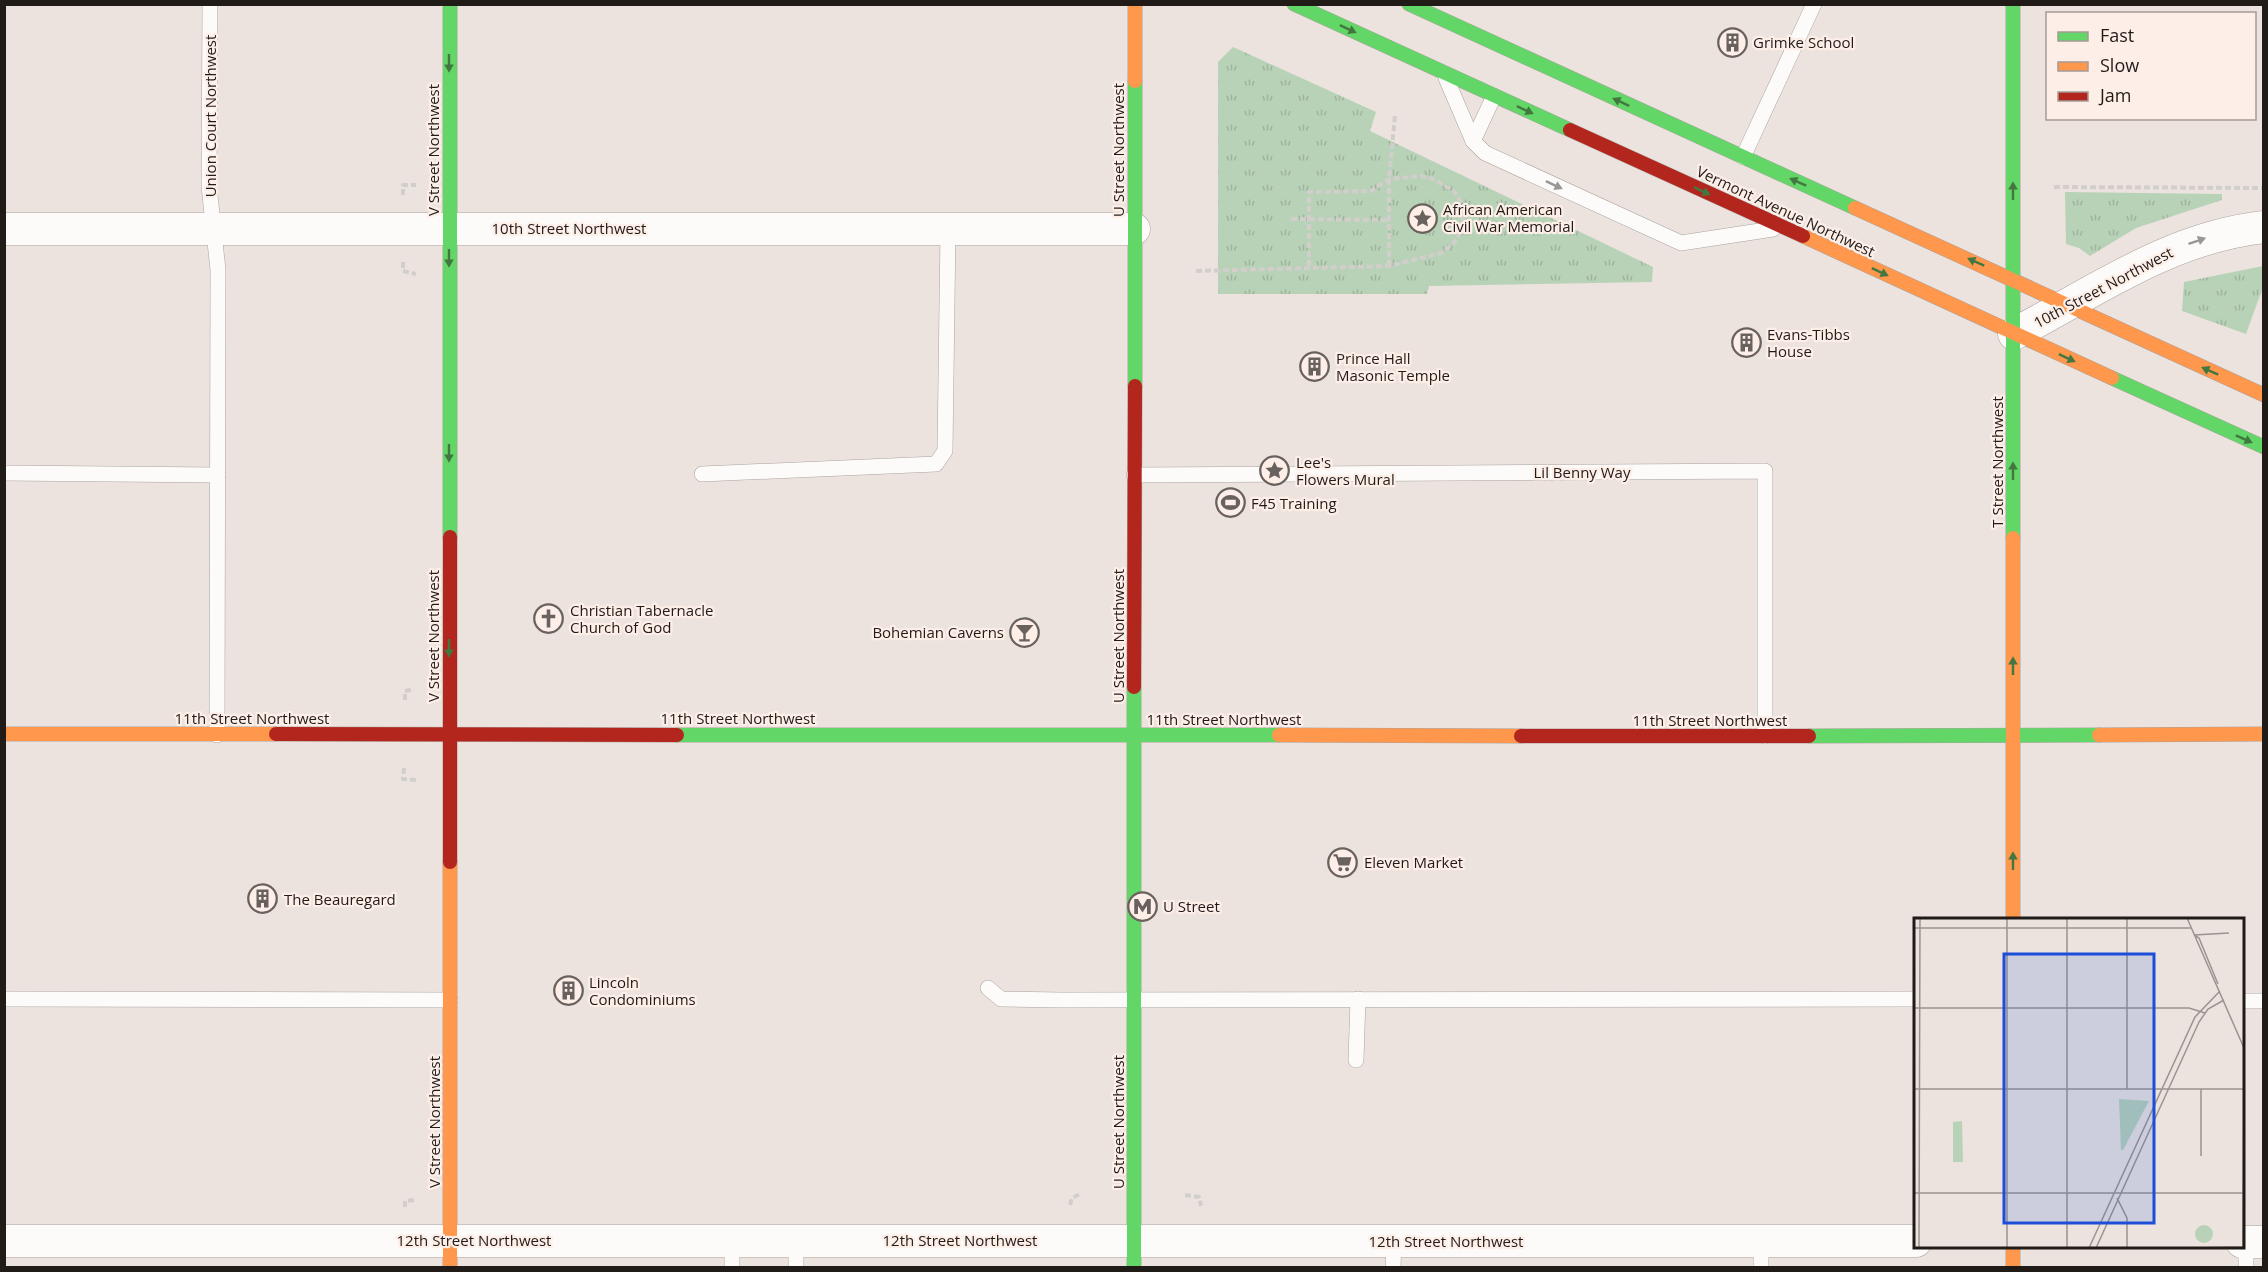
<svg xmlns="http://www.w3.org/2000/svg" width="2268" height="1272" font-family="'Open Sans',sans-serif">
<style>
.grass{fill:url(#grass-tufts)}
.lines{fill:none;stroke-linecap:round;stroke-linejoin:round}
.lane-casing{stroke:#aba39f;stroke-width:16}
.street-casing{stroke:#aba39f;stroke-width:33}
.fast-casing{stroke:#aba39f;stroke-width:15}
.slow-casing{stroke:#aba39f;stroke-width:15}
.jam-casing{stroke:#aba39f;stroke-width:15}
.path{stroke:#d1cecc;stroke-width:4;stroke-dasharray:6 3;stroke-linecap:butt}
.lane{stroke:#fcfbfa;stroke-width:15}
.street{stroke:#fcfbfa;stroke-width:32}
.fast{stroke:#63d668;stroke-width:14}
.slow{stroke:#ff974d;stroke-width:14}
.jam{stroke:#b3261e;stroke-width:14}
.oneway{fill:#427840}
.oneway2{fill:#999694}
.labels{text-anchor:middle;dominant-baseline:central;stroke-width:4.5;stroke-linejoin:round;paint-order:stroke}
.poi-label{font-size:15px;fill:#211b18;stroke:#fdefe8;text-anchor:start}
.street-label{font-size:15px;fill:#211b18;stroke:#fdefe8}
.inset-road{fill:none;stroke:#9b938f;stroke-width:1.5}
.view{fill:#1d4ed8;fill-opacity:0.15;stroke:#1d4ed8;stroke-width:3}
.inset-edge{fill:none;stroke:#211b18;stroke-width:3}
</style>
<defs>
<pattern id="grass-tufts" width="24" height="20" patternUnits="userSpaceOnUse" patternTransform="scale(1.5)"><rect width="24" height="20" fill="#b8d2b8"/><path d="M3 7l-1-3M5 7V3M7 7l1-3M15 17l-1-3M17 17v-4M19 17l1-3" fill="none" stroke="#9eb49d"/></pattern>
</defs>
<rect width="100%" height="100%" fill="#ece3de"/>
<g class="grass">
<path d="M1233,47L1376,112L1370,131L1653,267L1652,282L1429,286L1427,294H1218V62Z"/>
<path d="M2065,192L2222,194V200L2136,228L2090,256L2079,248L2066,244Z"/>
<path d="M2263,266V287L2246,334L2182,311L2184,282Z"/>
</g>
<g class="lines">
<defs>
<g id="lane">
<path d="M210,4L209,186L218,270L217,735"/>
<path d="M1446,78L1473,141"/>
<path d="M1494,96L1473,141L1485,153L1681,243L1773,229"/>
<path d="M1743,157L1814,4"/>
<path d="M4,473L218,475"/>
<path d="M702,474L936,464L945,451L948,229"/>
<path d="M1134,475L1765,471V736"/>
<path d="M988,988L1001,999L1061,1000L1916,999"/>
<path d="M4,999L450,1000"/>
<path d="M2242,1001H2264"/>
<path d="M1356,1060L1358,999"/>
<path d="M732,1240V1268"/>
<path d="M796,1240V1268"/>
<path d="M1761,1242V1268"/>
<path d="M2246,1242V1268"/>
<path d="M1393,1268L1394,1241"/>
</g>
<g id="street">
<path d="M4,229H1134"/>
<path d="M2014,334C2094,292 2171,237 2264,227"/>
<path d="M4,1241H1916"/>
<path d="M2242,1242H2264"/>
</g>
<g id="fast">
<path d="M450,4V537"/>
<path d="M1294,4L1570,130"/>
<path d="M1409,4L1855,208"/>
<path d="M2013,4V538"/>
<path d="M2112,378L2264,447"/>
<path d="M1135,386V81"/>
<path d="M677,735H1279"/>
<path d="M1809,736L2099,735"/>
<path d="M1134,1268V687"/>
</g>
<g id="slow">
<path d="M1135,81V4"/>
<path d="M1855,208L2264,395"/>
<path d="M1803,236L2112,378"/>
<path d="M2013,538V920"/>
<path d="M4,734H276"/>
<path d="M1279,735L1521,736"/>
<path d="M2099,735L2264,734"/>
<path d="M450,862V1268"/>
<path d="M2013,1246V1268"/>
</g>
<g id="jam">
<path d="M1570,130L1803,236"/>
<path d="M450,537V862"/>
<path d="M1134,687L1135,386"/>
<path d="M276,734L677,735"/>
<path d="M1521,736H1809"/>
</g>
</defs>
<use href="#lane" class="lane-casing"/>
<use href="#street" class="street-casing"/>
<use href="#fast" class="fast-casing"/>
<use href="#slow" class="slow-casing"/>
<use href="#jam" class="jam-casing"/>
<g class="path">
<path d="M2054,187L2264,188"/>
<path d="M403,195V185H416"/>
<path d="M1291,219L1389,220"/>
<path d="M403,262V271L416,274"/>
<path d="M1389,266V179L1395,115"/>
<path d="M1196,271L1389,266L1441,253L1454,243L1463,228L1461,202L1454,191L1433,179L1421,176L1389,179L1371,191L1309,192V268"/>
<path d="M405,700V691L414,689"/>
<path d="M404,768L403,779L416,780"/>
<path d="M1185,1195L1199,1197L1201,1206"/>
<path d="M1070,1205L1072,1198L1080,1194"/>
<path d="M405,1207V1201L414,1200"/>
</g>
<use href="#lane" class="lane"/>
<use href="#street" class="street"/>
<use href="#fast" class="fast"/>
<use href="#slow" class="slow"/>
<use href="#jam" class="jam"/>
</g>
<defs><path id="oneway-solid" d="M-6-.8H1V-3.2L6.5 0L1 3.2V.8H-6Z" transform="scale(1.5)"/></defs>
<g class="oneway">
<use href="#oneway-solid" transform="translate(1348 29) rotate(25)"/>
<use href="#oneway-solid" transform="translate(449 63) rotate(90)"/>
<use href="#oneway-solid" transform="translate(1621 102) rotate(-155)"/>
<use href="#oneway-solid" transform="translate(1525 110) rotate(25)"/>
<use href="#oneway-solid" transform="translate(1798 182) rotate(-156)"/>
<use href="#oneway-solid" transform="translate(1702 191) rotate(25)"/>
<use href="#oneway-solid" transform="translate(2013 191) rotate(-90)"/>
<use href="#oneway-solid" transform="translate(449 258) rotate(90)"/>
<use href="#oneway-solid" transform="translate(1976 262) rotate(-156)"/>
<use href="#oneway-solid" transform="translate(1880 272) rotate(25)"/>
<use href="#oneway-solid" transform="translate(2067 358) rotate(25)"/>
<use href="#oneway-solid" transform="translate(2210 371) rotate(-156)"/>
<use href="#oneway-solid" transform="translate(2244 439) rotate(24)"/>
<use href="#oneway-solid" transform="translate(449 453) rotate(90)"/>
<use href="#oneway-solid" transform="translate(2013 471) rotate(-90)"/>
<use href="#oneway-solid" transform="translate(449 648) rotate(90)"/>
<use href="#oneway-solid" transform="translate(2013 666) rotate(-90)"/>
<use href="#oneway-solid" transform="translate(2013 861) rotate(-90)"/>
</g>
<g class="oneway2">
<use href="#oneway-solid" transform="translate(1554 185) rotate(25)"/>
<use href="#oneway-solid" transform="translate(2197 241) rotate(-19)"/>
</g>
<defs>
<symbol id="building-ring" viewBox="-11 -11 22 22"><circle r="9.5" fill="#fdefe8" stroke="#68615d" stroke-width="1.5"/><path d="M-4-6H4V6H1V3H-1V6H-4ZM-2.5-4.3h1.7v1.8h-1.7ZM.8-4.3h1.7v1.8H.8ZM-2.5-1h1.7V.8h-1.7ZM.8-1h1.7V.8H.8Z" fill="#68615d"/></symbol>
<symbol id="sight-ring" viewBox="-11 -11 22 22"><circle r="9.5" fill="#fdefe8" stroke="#68615d" stroke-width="1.5"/><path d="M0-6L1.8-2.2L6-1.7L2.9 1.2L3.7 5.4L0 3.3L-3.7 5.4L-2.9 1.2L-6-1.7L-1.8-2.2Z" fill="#68615d"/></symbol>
<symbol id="stadium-ring" viewBox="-11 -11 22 22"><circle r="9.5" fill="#fdefe8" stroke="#68615d" stroke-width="1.5"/><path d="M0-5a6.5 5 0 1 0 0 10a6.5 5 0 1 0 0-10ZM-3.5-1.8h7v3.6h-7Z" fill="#68615d"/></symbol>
<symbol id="church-ring" viewBox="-11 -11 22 22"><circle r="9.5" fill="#fdefe8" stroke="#68615d" stroke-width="1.5"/><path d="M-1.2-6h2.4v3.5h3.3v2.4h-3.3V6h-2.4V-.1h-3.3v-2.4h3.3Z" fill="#68615d"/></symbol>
<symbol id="bar-ring" viewBox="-11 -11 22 22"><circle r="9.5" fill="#fdefe8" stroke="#68615d" stroke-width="1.5"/><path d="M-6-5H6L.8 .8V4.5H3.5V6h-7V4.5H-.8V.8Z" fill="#68615d"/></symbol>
<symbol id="supermarket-ring" viewBox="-11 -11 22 22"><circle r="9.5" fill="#fdefe8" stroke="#68615d" stroke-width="1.5"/><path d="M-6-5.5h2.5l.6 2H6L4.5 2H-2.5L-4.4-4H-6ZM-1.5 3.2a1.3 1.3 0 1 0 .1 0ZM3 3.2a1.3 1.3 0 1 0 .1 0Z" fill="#68615d"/></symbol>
<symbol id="metro-ring" viewBox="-11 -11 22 22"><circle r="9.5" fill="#fdefe8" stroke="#68615d" stroke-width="1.5"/><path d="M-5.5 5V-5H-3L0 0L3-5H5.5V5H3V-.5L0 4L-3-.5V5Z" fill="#68615d"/></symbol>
</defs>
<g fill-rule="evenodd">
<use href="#building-ring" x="1716" y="26" width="33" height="33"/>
<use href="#sight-ring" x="1406" y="202" width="33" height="33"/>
<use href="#building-ring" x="1730" y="326" width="33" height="33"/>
<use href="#building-ring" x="1298" y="350" width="33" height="33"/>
<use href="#sight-ring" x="1258" y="454" width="33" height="33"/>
<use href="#stadium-ring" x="1214" y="486" width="33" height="33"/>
<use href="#church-ring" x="532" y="602" width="33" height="33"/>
<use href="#bar-ring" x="1008" y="616" width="33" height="33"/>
<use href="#supermarket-ring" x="1326" y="846" width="33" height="33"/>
<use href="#building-ring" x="246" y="882" width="33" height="33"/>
<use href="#metro-ring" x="1126" y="890" width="33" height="33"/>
<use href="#building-ring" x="552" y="974" width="33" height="33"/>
</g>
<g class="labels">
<g class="poi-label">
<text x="1753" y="42">Grimke School</text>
<text x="1443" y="209">African American<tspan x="1443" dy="17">Civil War Memorial</tspan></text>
<text x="1767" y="334">Evans-Tibbs<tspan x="1767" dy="17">House</tspan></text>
<text x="1336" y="358">Prince Hall<tspan x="1336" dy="17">Masonic Temple</tspan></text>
<text x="1296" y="462">Lee's<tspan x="1296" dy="17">Flowers Mural</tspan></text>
<text x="1251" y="503">F45 Training</text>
<text x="570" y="610">Christian Tabernacle<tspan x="570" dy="17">Church of God</tspan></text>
<text x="1004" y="632" text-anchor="end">Bohemian Caverns</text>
<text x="1364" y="862">Eleven Market</text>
<text x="284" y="899">The Beauregard</text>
<text x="1163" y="906">U Street</text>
<text x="589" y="982">Lincoln<tspan x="589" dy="17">Condominiums</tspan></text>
</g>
<g class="street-label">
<text transform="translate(210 116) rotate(-90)">Union Court Northwest</text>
<text transform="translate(433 150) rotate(-90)">V Street Northwest</text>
<text transform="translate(1118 150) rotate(-90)">U Street Northwest</text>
<text transform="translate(1786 211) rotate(25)">Vermont Avenue Northwest</text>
<text x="569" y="228">10th Street Northwest</text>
<text transform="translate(2103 287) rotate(-28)">10th Street Northwest</text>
<text transform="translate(1997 462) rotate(-90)">T Street Northwest</text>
<text x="1582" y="472">Lil Benny Way</text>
<text transform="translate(433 636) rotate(-90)">V Street Northwest</text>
<text transform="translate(1118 636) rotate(-90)">U Street Northwest</text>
<text x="252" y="718">11th Street Northwest</text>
<text x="738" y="718">11th Street Northwest</text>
<text x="1224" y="719">11th Street Northwest</text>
<text x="1710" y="720">11th Street Northwest</text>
<text transform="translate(434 1122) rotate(-90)">V Street Northwest</text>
<text transform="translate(1118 1122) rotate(-90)">U Street Northwest</text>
<text x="474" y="1240">12th Street Northwest</text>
<text x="960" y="1240">12th Street Northwest</text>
<text x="1446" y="1241">12th Street Northwest</text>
</g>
</g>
<g transform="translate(1914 918)">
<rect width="330" height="330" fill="#ece3de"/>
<path d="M205,181L235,183L209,232H207ZM281 316a9 9 0 1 1 18 0a9 9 0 1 1-18 0Z" fill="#b8d2b8"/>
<path d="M48,203L49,244H39V204Z" fill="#b8d2b8"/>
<path class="inset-road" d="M273,0L330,130M0,10H277M280,17L315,15M280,17L285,20L304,66M0,90H275L291,95M0,171H330M153,171V0M153,171V330M213,171V0M287,171V238M0,275H330M203,280L213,300V330M5,330L6,0M93,330V0M175,330L281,99L306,73M182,330L285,104L294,91L310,82M274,330L329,329M329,330L330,165"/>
<path class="view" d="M90,36H240V305H90Z"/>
<rect width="330" height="330" class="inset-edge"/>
</g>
<rect width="2268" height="1272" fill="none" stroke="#211b18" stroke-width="12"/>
<rect x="2046" y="12" width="210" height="108" fill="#fdefe8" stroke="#a59a95" stroke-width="1.5"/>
<rect x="2058" y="32" width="30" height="9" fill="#63d668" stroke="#a59a95" stroke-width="1.5"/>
<text x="2100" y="42" font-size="18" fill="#211b18">Fast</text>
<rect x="2058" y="62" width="30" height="9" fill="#ff974d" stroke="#a59a95" stroke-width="1.5"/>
<text x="2100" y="72" font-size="18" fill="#211b18">Slow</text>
<rect x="2058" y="92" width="30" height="9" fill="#b3261e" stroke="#a59a95" stroke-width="1.5"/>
<text x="2100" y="102" font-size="18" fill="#211b18">Jam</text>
</svg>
